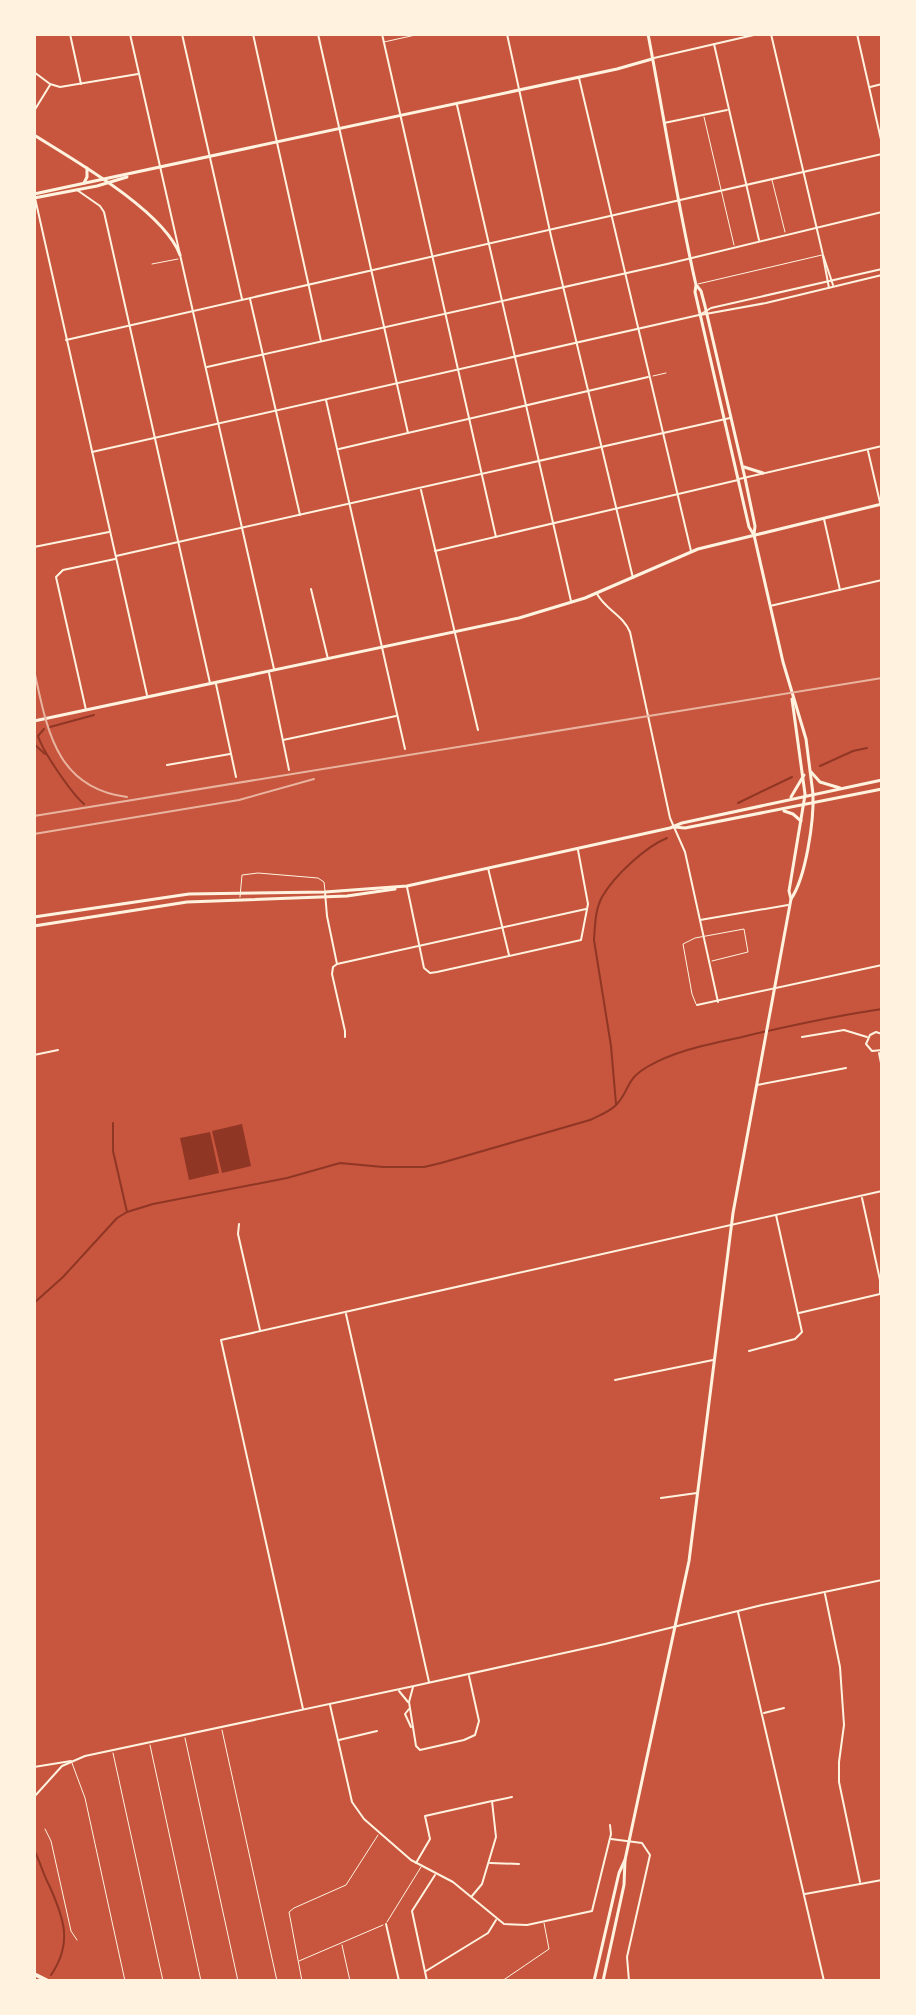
<svg xmlns="http://www.w3.org/2000/svg" width="916" height="2015" font-family="'Noto Sans',sans-serif">
<style>
.water{fill:#8f3625}
.lines{fill:none;stroke-linecap:round;stroke-linejoin:round}
.stream{stroke:#8f3625;stroke-width:2}
.service{stroke:#fff3e0;stroke-width:1}
.minor{stroke:#fff3e0;stroke-width:2}
.tertiary{stroke:#fff3e0;stroke-width:2}
.secondary{stroke:#fff3e0;stroke-width:3}
.primary{stroke:#fff3e0;stroke-width:3}
.motorway{stroke:#fff3e0;stroke-width:4}
.rail{stroke:#e9b49f;stroke-width:2}
</style>
<rect width="100%" height="100%" fill="#c8553d"/>
<g class="water">
<path d="M242,1124L251,1166L222,1173L212,1131Z"/>
<path d="M210,1132L219,1173L189,1180L180,1138Z"/>
</g>
<g class="lines">
<g class="stream">
<path d="M50,727L94,715"/>
<path d="M44,729L38,736C43,752 72,794 84,804"/>
<path d="M34,744L45,754"/>
<path d="M820,766L853,751L867,748"/>
<path d="M738,803L792,777"/>
<path d="M616,1104L611,1046L594,940C595,926 595,910 602,897C614,876 645,847 667,838"/>
<path d="M113,1123V1151L127,1212"/>
<path d="M34,1303L63,1277L117,1218L127,1212L153,1204L287,1178L340,1163L383,1167H424L441,1163L590,1120C600,1115 610,1112 617,1104C630,1090 625,1080 647,1067C676,1050 710,1044 742,1037C788,1026 835,1016 882,1009"/>
<path d="M34,1850C40,1861 43,1874 49,1885C64,1918 73,1943 51,1975"/>
</g>
<g class="service">
<path d="M384,42L420,34"/>
<path d="M704,117L734,245"/>
<path d="M772,180L785,232"/>
<path d="M152,264L178,259"/>
<path d="M698,284L822,255"/>
<path d="M653,376L666,373"/>
<path d="M240,897L242,875L258,873L318,878L324,882L325,891"/>
<path d="M696,1004L692,994L683,944L695,938L744,929L748,952L712,961"/>
<path d="M222,1730L277,1981"/>
<path d="M185,1738L238,1981"/>
<path d="M150,1745L201,1981"/>
<path d="M113,1753L163,1981"/>
<path d="M72,1763L85,1798L125,1981"/>
<path d="M45,1829L51,1841L71,1931L77,1940"/>
<path d="M387,1922L421,1867"/>
<path d="M342,1945L350,1981"/>
<path d="M299,1961L383,1925"/>
<path d="M302,1981L289,1912L294,1908L346,1885L378,1835"/>
<path d="M502,1981L549,1949L544,1923"/>
</g>
<g class="minor">
<path d="M70,34L81,84"/>
<path d="M182,34L242,299"/>
<path d="M253,34L321,341"/>
<path d="M318,34L408,433"/>
<path d="M382,34L496,537"/>
<path d="M507,34L551,236L633,578"/>
<path d="M771,34L823,255L833,285"/>
<path d="M714,44L759,240"/>
<path d="M654,58L758,34"/>
<path d="M34,72L50,84L60,87L138,74"/>
<path d="M579,78L691,551"/>
<path d="M870,87L882,84"/>
<path d="M457,105L571,601"/>
<path d="M34,111L50,85"/>
<path d="M664,123L727,110"/>
<path d="M77,190L100,206L104,212L210,683"/>
<path d="M35,198L147,695"/>
<path d="M823,256L829,288"/>
<path d="M250,299L300,515"/>
<path d="M66,340L882,154"/>
<path d="M207,367L667,264L882,212"/>
<path d="M326,400L405,749"/>
<path d="M339,449L648,377"/>
<path d="M92,452L699,315"/>
<path d="M421,490L478,730"/>
<path d="M824,519L840,590"/>
<path d="M34,547L109,532"/>
<path d="M435,551L738,480"/>
<path d="M116,556L730,418"/>
<path d="M311,589L328,659"/>
<path d="M597,594C606,610 623,615 630,632L670,818L685,852L718,1002"/>
<path d="M770,606L882,580"/>
<path d="M269,673L289,770"/>
<path d="M216,684L236,777"/>
<path d="M86,710L56,577L63,570L115,559"/>
<path d="M283,740L396,716"/>
<path d="M167,765L230,754"/>
<path d="M488,868L509,955"/>
<path d="M407,887L424,968L430,973L437,972L581,940L588,904L578,850"/>
<path d="M325,892L327,916L337,964L333,967L332,974L345,1031V1037"/>
<path d="M700,920L788,905"/>
<path d="M337,964L586,909"/>
<path d="M697,1005L882,965"/>
<path d="M882,1034L876,1032L870,1035L866,1044L872,1051L882,1050"/>
<path d="M802,1037L844,1030L867,1037"/>
<path d="M879,1053L882,1068"/>
<path d="M34,1055L58,1050"/>
<path d="M757,1085L846,1068"/>
<path d="M239,1224L238,1234L260,1330"/>
<path d="M799,1313L880,1294V1280L862,1198"/>
<path d="M346,1314L429,1682"/>
<path d="M749,1351L795,1339L802,1332L776,1215"/>
<path d="M615,1380L713,1360"/>
<path d="M661,1498L697,1493"/>
<path d="M825,1594L840,1667L844,1725L839,1762V1782L860,1882"/>
<path d="M738,1612L824,1981"/>
<path d="M413,1687L409,1702L416,1746L420,1750L464,1740L475,1735L479,1721L469,1676"/>
<path d="M399,1691L408,1702"/>
<path d="M330,1705L352,1802L364,1819L411,1860L453,1882L504,1924L527,1925L592,1911L611,1834L610,1825"/>
<path d="M303,1709L221,1340L882,1191"/>
<path d="M409,1709L405,1714L411,1727"/>
<path d="M764,1713L784,1708"/>
<path d="M339,1740L377,1731"/>
<path d="M34,1767L71,1761"/>
<path d="M493,1801L512,1797"/>
<path d="M611,1839L642,1843L650,1855L627,1957L629,1981"/>
<path d="M416,1863L430,1839L425,1816L492,1801L496,1837L482,1884L472,1896"/>
<path d="M490,1863L519,1864"/>
<path d="M805,1894L882,1880"/>
<path d="M386,1924L399,1981"/>
<path d="M426,1971L488,1933L496,1920"/>
<path d="M427,1981L412,1911L435,1875"/>
</g>
<g class="tertiary">
<path d="M130,34L274,669"/>
<path d="M857,34L882,144"/>
<path d="M701,314L711,308L882,269"/>
<path d="M700,315L766,303L882,275"/>
<path d="M868,451L882,511"/>
<path d="M739,479L882,446"/>
<path d="M34,1797L62,1766L85,1756L414,1686L605,1644L762,1605L882,1580"/>
</g>
<g class="secondary">
<path d="M648,34C664,117 677,202 696,285L695,292L749,527L754,535L783,662L806,739L813,794"/>
<path d="M34,135C74,160 164,211 180,255"/>
<path d="M84,183L87,177V168"/>
<path d="M34,194L617,69L652,59"/>
<path d="M34,198L97,186L127,177"/>
<path d="M697,286L701,291L705,306L745,478L755,526L754,535"/>
<path d="M744,467L763,473"/>
<path d="M792,699L805,794"/>
<path d="M34,721L519,618L585,598L698,549L882,504"/>
</g>
<g class="primary">
<path d="M811,772L820,782L840,788"/>
<path d="M791,797L804,775"/>
<path d="M784,811L793,814L801,821"/>
<path d="M674,827L685,828L882,789"/>
<path d="M791,899C806,877 814,821 813,794"/>
<path d="M34,917L189,894L325,892L407,886L670,828L682,823L882,780"/>
<path d="M34,926L187,902L347,896L395,889"/>
<path d="M594,1981L619,1873L625,1860"/>
<path d="M603,1981L624,1885L625,1860L689,1561L733,1213L791,899L789,891L805,795"/>
</g>
<path class="motorway" d="M34,1974L48,1981"/>
<g class="rail">
<path d="M34,670C47,728 55,788 127,797"/>
<path d="M34,816L882,678"/>
<path d="M34,834L239,800L314,779"/>
</g>
</g>
<rect width="916" height="2015" fill="none" stroke="#fff3e0" stroke-width="72"/>
</svg>
